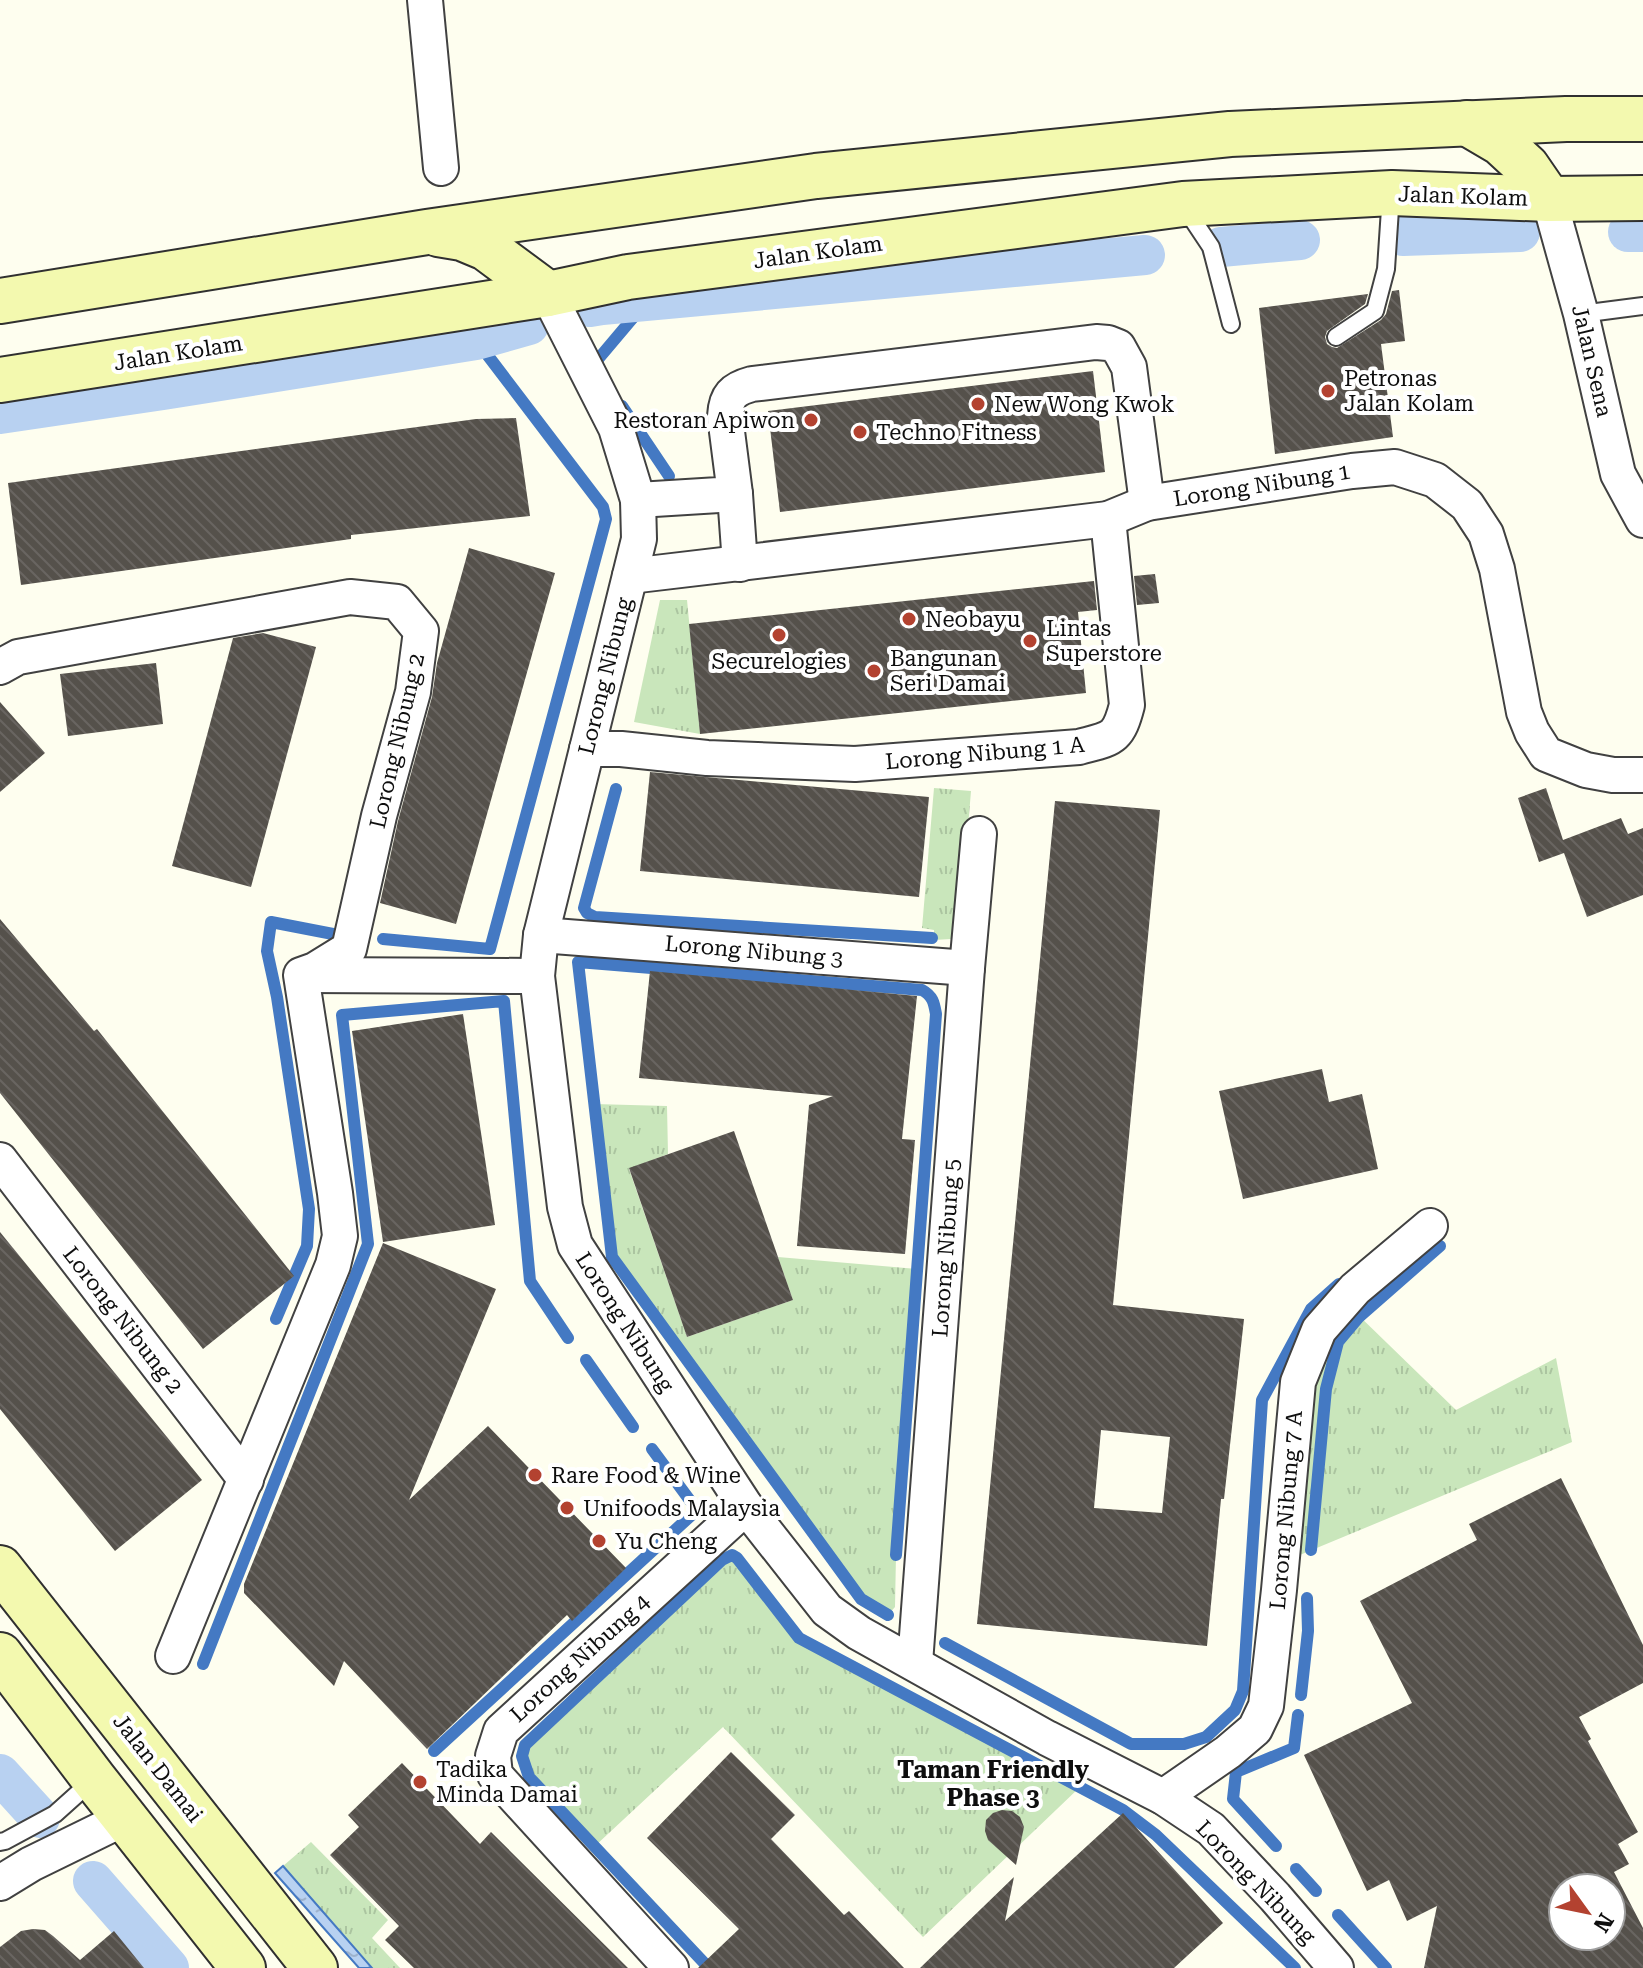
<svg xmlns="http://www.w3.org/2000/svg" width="1643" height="1968" font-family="'Roboto Serif',serif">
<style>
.grass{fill:url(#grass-tufts)}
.water{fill:url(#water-ripples);stroke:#4479c3;stroke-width:2}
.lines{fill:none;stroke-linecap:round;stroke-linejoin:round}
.stream{stroke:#4479c3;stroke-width:12}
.canal{stroke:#b8d1f1;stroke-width:40}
.building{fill:url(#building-back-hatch);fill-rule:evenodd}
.service-casing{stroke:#414141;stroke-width:20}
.minor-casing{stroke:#414141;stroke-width:38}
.secondary-casing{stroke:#303030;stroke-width:48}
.service{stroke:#fff;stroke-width:16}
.minor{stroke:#fff;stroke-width:34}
.secondary{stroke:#f3f9af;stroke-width:44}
.poi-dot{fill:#b34230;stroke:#fff;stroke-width:3}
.labels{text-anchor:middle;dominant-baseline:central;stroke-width:8;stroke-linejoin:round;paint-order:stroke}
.street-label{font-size:22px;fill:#0e0e0e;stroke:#fff}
.poi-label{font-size:22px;fill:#0e0e0e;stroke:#fff;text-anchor:start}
.neighbourhood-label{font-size:24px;font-weight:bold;fill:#0e0e0e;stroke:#fff}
</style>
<defs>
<pattern id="grass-tufts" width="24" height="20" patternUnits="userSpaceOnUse" patternTransform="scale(2)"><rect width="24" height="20" fill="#c9e6bb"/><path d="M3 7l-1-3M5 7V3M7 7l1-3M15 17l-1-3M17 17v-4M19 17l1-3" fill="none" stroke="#abc4a0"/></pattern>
<pattern id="water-ripples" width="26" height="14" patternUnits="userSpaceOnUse" patternTransform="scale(2)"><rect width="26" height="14" fill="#b8d1f1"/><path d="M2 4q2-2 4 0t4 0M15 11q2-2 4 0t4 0" fill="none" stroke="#9db2cd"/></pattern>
<pattern id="building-back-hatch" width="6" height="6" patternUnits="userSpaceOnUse" patternTransform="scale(2)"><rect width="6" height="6" fill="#55514b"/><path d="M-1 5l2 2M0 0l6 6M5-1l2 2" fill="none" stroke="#696561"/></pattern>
</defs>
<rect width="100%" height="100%" fill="#fefeef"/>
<g class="grass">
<path d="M660,600H687L700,734L634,722Z"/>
<path d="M934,788L971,791L959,935L951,939L934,940V930L922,928Z"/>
<path d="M594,1104L667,1106L668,1154L629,1169L687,1337L793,1300L778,1257L917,1269L896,1555L895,1607L888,1615L861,1599L612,1257Z"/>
<path d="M1353,1310L1456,1410L1556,1358L1572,1442L1295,1557L1309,1386L1329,1336Z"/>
<path d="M732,1555L737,1558L799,1638L1080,1787L923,1937L723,1727L595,1846L529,1777L522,1756L525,1745L722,1560Z"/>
<path d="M311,1842L388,1920L372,1938L400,1968H372L283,1866Z"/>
</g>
<path class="water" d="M283,1866L372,1968H359L275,1873Z"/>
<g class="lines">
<g class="stream">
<path d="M598,370L594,364L648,300"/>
<path d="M622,406L669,476"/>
<path d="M616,789L584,908L587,913L595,917L932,938"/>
<path d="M383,939L490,949L606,519L603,507L476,340"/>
<path d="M276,1319L307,1246L309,1209L277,997L267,951L271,922L333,934"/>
<path d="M586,1360L633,1427"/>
<path d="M1311,1550L1326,1389L1338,1342L1359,1317L1440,1246"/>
<path d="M888,1615L861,1599L612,1257L578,962L922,990C933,996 934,1003 936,1014L896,1555"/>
<path d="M945,1643L1131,1744H1184L1206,1737L1235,1710L1243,1691L1262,1400L1311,1309L1339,1284"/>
<path d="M203,1664L368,1244L342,1015L504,1001L530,1281L568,1338"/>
<path d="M1301,1695L1308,1631L1307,1598"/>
<path d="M434,1751L697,1510L652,1449"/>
<path d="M1276,1846L1233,1799L1236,1772L1294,1748L1298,1715"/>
<path d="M1296,1869L1316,1891"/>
<path d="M1338,1915L1386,1968"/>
<path d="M709,1968L529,1777L522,1756L525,1745L722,1560L732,1555L737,1558L799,1638L1123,1810L1156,1835L1295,1968"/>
</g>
<g class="canal">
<path d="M1628,232H1643"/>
<path d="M1403,236L1520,232"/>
<path d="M1221,247L1300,240"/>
<path d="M590,307L602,305L1145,255"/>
<path d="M0,414L163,390L476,340L529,325"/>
<path d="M0,1774L40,1818"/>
<path d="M93,1881L169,1968"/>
</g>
</g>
<g class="building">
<path d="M1399,290L1405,341L1381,344L1393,437L1275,454L1259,308L1368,294L1365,304L1327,331L1325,337L1327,344L1332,347L1337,348L1381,320L1386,314L1392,291Z"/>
<path d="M1093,371L1105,472L780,512L768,411Z"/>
<path d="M516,418L530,516L351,535V539L21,585L8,483L476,419Z"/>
<path d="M469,548L555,573L456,924L380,903L398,821L432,697L437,663Z"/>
<path d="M1155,574L1159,603L1137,605L1134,576Z"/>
<path d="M1094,581L1097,610L1078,612L1086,693L700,734L689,624Z"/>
<path d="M263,633L316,647L251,887L172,866L233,638Z"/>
<path d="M156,663L163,724L68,736L60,674Z"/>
<path d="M0,702L45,753L0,792Z"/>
<path d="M650,772L929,797L919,897L640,871Z"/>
<path d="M1546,788L1563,840L1621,818L1628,834L1643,828V895L1587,917L1564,853L1539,862L1518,798Z"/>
<path d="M1055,801L1160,810L1113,1305L1244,1319L1224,1499H1221L1207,1646L977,1624ZM1101,1430L1170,1437L1162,1513L1094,1508Z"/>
<path d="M0,919L94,1031L97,1029L294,1276L203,1349L0,1093Z"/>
<path d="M650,971L917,996L902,1139L915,1140L905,1254L797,1246L809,1105L833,1096L639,1078Z"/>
<path d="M463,1014L495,1225L383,1242L352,1031Z"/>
<path d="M1322,1069L1329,1102L1362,1094L1378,1169L1243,1199L1219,1091Z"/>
<path d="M734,1131L793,1300L687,1337L629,1168Z"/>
<path d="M0,1232L202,1480L115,1551L0,1409Z"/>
<path d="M383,1243L496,1289L409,1500L488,1426L626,1568L572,1621L567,1615L427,1749L344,1661L334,1686L244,1593V1584Z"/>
<path d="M1561,1478L1643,1645V1683L1579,1717L1591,1739L1588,1741L1638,1832L1618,1844L1629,1864L1614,1872L1643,1928V1968H1424L1437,1906L1407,1921L1389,1880L1367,1891L1304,1755L1412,1703L1360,1601L1477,1540L1469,1524ZM1563,1888H1611V1936H1563Z"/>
<path d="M731,1752L795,1815L771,1839L844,1915L849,1911L904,1968H698L739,1929L647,1838Z"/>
<path d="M402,1763L480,1844L491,1832L628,1968H414L385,1940L399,1926L330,1855L359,1827L348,1815Z"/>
<path d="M1002,1810L1012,1811L1020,1817L1024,1827L1016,1865L988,1840L985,1831L986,1820L993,1813Z"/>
<path d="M1123,1813L1223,1923L1174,1968H920L1014,1877L1005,1921Z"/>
<path d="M33,1929L45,1930L53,1936L80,1960L114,1931L144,1968H0V1947L21,1931Z"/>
</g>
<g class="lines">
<defs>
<g id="service">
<path d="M1185,208L1211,247L1231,324"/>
<path d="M1581,314L1643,306"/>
<path d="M1336,337L1375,311L1386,269L1391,194"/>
<path d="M0,1842L5,1841L55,1814L94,1779"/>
</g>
<g id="minor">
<path d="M425,0L441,168"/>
<path d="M1549,199L1581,314L1618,474L1643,520"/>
<path d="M548,294L616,428L638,500L639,539L541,935L537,976L565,1207L575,1245L746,1507L827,1610L859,1633L1047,1738L1163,1797L1211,1829L1275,1897L1336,1968"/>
<path d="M735,494L740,564"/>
<path d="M638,500L735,494L725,416C726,396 733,389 752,384L1096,342L1108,343L1118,347L1129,367L1147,503"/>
<path d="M630,576L1108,519L1147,503L1352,471L1395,467L1435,480L1467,505L1486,534L1497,569L1524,712L1532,732L1546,754L1586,770L1613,775H1641"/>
<path d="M0,667L18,657L350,597L397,602L421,631L413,692L379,816L349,949L315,970L301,975L335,1193L340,1236L333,1265L173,1656"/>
<path d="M587,749H621L707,758L855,764L1079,747C1112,738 1118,740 1127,705L1108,519"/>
<path d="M541,935L967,968"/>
<path d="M305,975L537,976"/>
<path d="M0,1160L246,1480"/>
<path d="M915,1663L967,968L979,834"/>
<path d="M1163,1797L1228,1752L1255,1729L1266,1706L1279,1590L1298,1382L1319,1330L1355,1289L1430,1226"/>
<path d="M0,1883L31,1864L125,1818"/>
<path d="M671,1968L495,1775L493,1756L501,1731L746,1507"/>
</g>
<g id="secondary">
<path d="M1467,123L1501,143L1527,167L1549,199"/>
<path d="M438,234L462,238L486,248L548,294"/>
<path d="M0,301L427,232L816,176L1230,134L1566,119H1643"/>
<path d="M0,380L548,294L628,277L1183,204L1392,193L1549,199L1643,198"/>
<path d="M0,1568L315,1968"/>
<path d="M0,1655L94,1779L243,1968"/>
</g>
</defs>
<use href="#service" class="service-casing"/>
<use href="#minor" class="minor-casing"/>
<use href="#secondary" class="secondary-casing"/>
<use href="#service" class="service"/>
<use href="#minor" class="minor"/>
<use href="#secondary" class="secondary"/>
</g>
<g class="poi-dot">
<circle cx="1328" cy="391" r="8"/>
<circle cx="978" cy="404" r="8"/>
<circle cx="811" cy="420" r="8"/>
<circle cx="860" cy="432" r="8"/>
<circle cx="909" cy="619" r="8"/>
<circle cx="779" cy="635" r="8"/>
<circle cx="1030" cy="641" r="8"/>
<circle cx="874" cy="671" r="8"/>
<circle cx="535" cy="1475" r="8"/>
<circle cx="567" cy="1508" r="8"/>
<circle cx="599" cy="1541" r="8"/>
<circle cx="420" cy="1782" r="8"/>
</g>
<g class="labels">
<g class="street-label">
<text transform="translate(1463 196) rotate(2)">Jalan Kolam</text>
<text transform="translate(818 252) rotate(-8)">Jalan Kolam</text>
<text transform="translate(178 353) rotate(-9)">Jalan Kolam</text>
<text transform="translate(1592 361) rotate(77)">Jalan Sena</text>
<text transform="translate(1262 485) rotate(-9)">Lorong Nibung 1</text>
<text transform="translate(605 676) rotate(-76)">Lorong Nibung</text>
<text transform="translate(397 741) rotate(-77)">Lorong Nibung 2</text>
<text transform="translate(985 753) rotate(-5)">Lorong Nibung 1 A</text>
<text transform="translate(754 951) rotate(5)">Lorong Nibung 3</text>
<text transform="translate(946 1248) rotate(-86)">Lorong Nibung 5</text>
<text transform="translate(123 1320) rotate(52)">Lorong Nibung 2</text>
<text transform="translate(625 1322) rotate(57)">Lorong Nibung</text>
<text transform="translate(1286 1510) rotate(-85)">Lorong Nibung 7 A</text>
<text transform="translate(580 1658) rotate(-42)">Lorong Nibung 4</text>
<text transform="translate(158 1768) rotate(52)">Jalan Damai</text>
<text transform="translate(1256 1882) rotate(46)">Lorong Nibung</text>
</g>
<g class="poi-label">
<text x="1344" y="378">Petronas<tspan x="1344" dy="25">Jalan Kolam</tspan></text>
<text x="994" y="404">New Wong Kwok</text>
<text x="795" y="420" text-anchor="end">Restoran Apiwon</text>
<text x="876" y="432">Techno Fitness</text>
<text x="925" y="619">Neobayu</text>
<text x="1046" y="628">Lintas<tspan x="1046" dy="25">Superstore</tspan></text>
<text x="890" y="658">Bangunan<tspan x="890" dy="25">Seri Damai</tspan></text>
<text x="779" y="661" text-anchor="middle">Securelogies</text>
<text x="551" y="1475">Rare Food &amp; Wine</text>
<text x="583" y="1508">Unifoods Malaysia</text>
<text x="615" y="1541">Yu Cheng</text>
<text x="436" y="1769">Tadika<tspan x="436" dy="25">Minda Damai</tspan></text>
</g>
<g class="neighbourhood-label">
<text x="993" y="1770">Taman Friendly<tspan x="993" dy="28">Phase 3</tspan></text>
</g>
</g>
<g transform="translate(1587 1912) rotate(123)"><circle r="38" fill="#ffffff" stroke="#9f9f9f" stroke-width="2"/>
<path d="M0-6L14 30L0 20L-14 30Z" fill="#b34230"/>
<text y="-12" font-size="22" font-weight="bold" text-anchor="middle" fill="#0e0e0e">N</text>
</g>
</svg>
